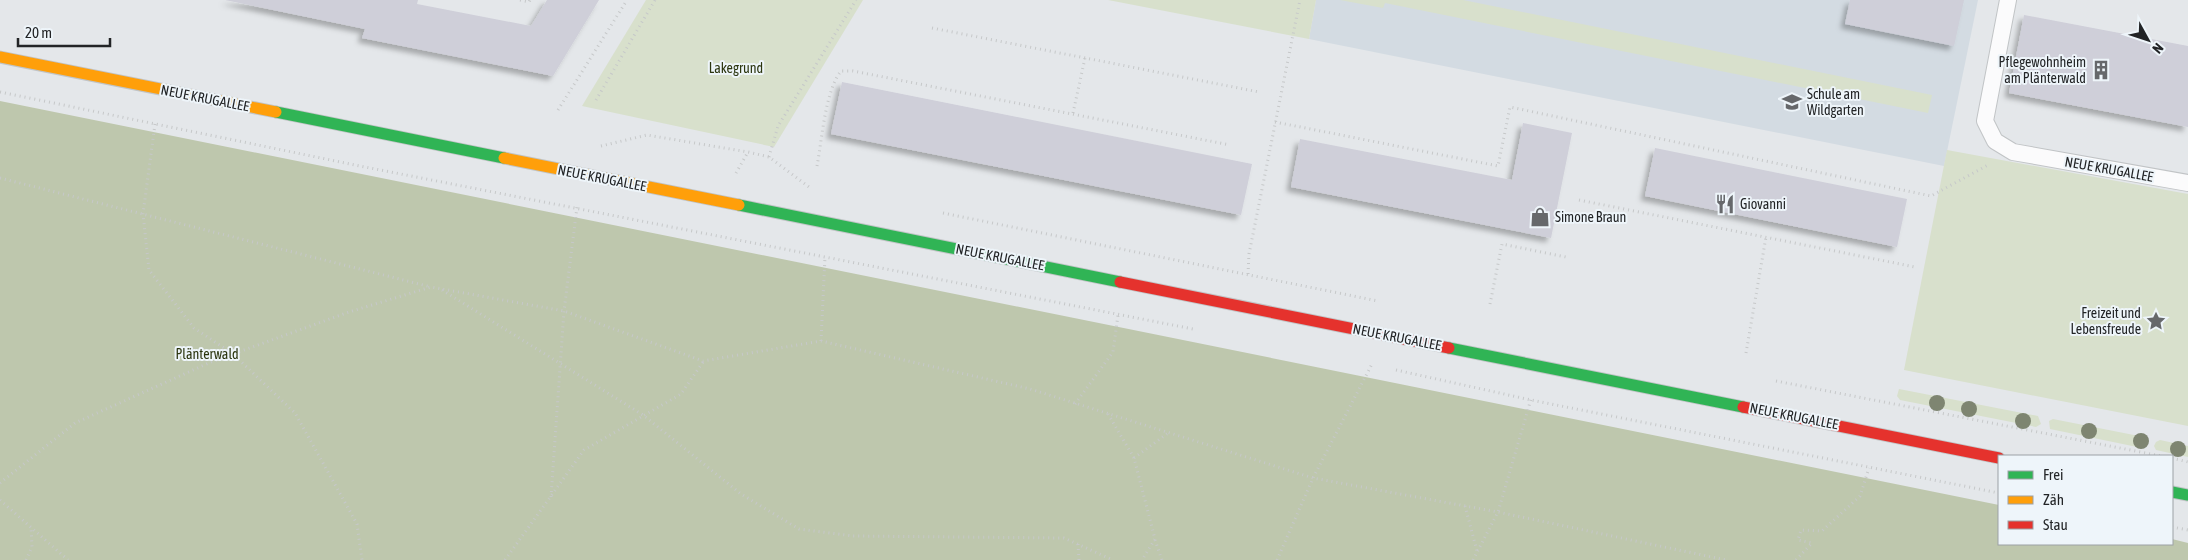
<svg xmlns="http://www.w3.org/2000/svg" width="2188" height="560" font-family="'Asap Condensed',sans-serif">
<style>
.built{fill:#d3dbe2}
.green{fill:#d8e0cc}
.forest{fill:#bec7ad}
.building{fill:#cfcfd9;filter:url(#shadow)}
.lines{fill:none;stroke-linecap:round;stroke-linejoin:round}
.lane-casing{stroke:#c1c4c6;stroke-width:18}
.fast-casing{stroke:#c1c4c6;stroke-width:13}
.slow-casing{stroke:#c1c4c6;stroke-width:13}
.jam-casing{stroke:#c1c4c6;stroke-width:13}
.path{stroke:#c6c8c9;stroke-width:3;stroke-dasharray:1 4;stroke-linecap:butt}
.lane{stroke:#fbfbfc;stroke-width:16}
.fast{stroke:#30b455;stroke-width:11}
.slow{stroke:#ff9f0a;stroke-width:11}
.jam{stroke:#e5322d;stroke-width:11}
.tree{fill:#7e8571}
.labels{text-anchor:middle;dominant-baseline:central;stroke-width:4;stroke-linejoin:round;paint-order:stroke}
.poi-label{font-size:14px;fill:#222426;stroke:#eef5fa;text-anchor:start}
.park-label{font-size:14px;fill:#2b350e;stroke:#eef5fa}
.street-label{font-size:14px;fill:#222426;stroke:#eef5fa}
</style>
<defs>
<filter id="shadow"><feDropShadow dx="-4.5" dy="4.5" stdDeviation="2.5" flood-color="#0004"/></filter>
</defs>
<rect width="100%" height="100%" fill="#e4e7ea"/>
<path class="built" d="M1316,0H1978L1944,166L1309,39Z"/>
<g class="green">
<path d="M646,0H863L774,147L582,106Z"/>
<path d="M1108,0H1316L1309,39Z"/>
<path d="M1340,0H1463L1932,95L1928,113L1385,3L1383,8Z"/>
<path d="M1947,150L2188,194V426L1904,370Z"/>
<path d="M1899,389L2038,416L2041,424L2036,427L1900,400L1897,396Z"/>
<path d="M2053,419L2144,437L2147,440V445L2142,448L2050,429L2049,421Z"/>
<path d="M2160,440L2188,446V457L2156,450L2154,446L2156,442Z"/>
</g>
<path class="forest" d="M0,101L1999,505V544H2172V539L2188,543V560H0Z"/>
<g class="building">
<path d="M225,0H418L417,4L531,26L547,0H599L553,76L362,38L365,29Z"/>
<path d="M1850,0H1964L1954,46L1845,24Z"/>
<path d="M2024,15L2188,46V127L2009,93Z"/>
<path d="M842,82L1252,164L1241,215L831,134Z"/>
<path d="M1523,123L1572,133L1551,238L1291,187L1300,139L1512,180Z"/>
<path d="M1655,148L1907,199L1897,247L1645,196Z"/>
</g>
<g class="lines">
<defs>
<path id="lane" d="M2008,0L1985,121L1995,141L2013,152L2188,183"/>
<g id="fast">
<path d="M276,112L504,158"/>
<path d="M739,205L1120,282"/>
<path d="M1449,348L1743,407"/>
<path d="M2172,492L2188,495"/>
</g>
<g id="slow">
<path d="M0,57L276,112"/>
<path d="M504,158L739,205"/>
</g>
<g id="jam">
<path d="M1120,282L1449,348"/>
<path d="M1743,407L1999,458"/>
</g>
</defs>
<use href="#lane" class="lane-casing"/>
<use href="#fast" class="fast-casing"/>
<use href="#slow" class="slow-casing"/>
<use href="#jam" class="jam-casing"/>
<g class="path">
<path d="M520,0L529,2L530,0"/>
<path d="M932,28L1259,92"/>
<path d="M0,92L360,166L1193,329"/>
<path d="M596,100L655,0"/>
<path d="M558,110L627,0"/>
<path d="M1073,113L1085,58"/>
<path d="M1275,122L1498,166L1510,107L1931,196L1988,165"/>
<path d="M155,124L143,214L149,270L194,328L233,354L295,413L357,524L362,560"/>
<path d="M601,146L647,135L748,152L769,157L809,187"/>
<path d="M769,157L778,126L856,0"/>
<path d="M817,166C822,140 825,91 841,71H853L1230,145"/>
<path d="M736,173L748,152"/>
<path d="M0,178L431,287"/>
<path d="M1579,200L1915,267"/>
<path d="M943,213L1378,301"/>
<path d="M1248,274L1249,254L1300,0"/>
<path d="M442,290L643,415L741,494L799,529L853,536L1064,538L1113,560"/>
<path d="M1490,304L1502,244L1566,257"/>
<path d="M821,341L825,257"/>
<path d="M1746,353L1766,237"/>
<path d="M1396,370L1531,400L1999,493"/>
<path d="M1776,381L2161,456"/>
<path d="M1075,404L1113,352L1118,315"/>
<path d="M1108,414L1134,458L1155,539L1142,560"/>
<path d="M1134,458L1168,433"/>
<path d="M2172,458L2188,462"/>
<path d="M0,483L75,423L211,362L349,312L431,287L564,311L703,361L821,341L1030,389L1313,478L1498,512L1726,560"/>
<path d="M551,497L564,311L577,207"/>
<path d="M0,500L68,560"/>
<path d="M1465,506L1477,551"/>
<path d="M2172,527L2188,530"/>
<path d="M1155,540L1162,560"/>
<path d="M1078,544L1079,560"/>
<path d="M26,560L32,547L31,527"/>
<path d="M505,560L584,450L681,394L703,362"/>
<path d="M1277,560L1313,478L1372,364"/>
<path d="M1473,560L1498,512L1531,399"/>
<path d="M1796,560L1812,543L1798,540L1801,530L1822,531L1860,496L1869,468"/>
</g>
<use href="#lane" class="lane"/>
<use href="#fast" class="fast"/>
<use href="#slow" class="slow"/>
<use href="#jam" class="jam"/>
</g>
<g class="tree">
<circle cx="1937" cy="403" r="8"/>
<circle cx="1969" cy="409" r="8"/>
<circle cx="2023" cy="421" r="8"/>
<circle cx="2089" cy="431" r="8"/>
<circle cx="2141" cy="441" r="8"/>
<circle cx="2178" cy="449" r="8"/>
</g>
<defs>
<symbol id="building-bare" viewBox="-9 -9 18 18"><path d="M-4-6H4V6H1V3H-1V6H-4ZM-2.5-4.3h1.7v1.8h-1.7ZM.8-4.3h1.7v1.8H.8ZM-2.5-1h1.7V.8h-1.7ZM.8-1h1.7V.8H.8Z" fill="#66686b" stroke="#eef5fa" stroke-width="2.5" paint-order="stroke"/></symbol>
<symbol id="school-bare" viewBox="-9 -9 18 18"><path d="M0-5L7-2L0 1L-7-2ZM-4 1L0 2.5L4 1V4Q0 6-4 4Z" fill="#66686b" stroke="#eef5fa" stroke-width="2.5" paint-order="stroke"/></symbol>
<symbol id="restaurant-bare" viewBox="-9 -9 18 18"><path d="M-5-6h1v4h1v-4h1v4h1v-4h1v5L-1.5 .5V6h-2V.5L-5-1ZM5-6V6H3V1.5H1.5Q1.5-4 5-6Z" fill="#66686b" stroke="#eef5fa" stroke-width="2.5" paint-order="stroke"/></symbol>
<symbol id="shop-bare" viewBox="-9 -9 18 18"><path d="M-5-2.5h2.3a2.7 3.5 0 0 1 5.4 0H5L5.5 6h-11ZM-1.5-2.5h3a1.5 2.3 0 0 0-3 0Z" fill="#66686b" stroke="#eef5fa" stroke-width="2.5" paint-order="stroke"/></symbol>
<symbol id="sight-bare" viewBox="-9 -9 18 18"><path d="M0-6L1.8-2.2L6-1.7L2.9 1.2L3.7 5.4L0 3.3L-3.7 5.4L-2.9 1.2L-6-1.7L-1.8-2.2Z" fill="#66686b" stroke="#eef5fa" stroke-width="2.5" paint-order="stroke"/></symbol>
</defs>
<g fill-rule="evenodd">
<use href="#building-bare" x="2087" y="56" width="28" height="28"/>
<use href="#school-bare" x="1778" y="88" width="28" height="28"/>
<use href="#restaurant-bare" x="1711" y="190" width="28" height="28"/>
<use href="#shop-bare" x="1526" y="203" width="28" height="28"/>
<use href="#sight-bare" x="2142" y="307" width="28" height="28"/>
</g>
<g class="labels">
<g class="poi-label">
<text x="2086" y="62" text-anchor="end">Pflegewohnheim<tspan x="2086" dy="16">am Plänterwald</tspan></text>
<text x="1807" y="94">Schule am<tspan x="1807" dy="16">Wildgarten</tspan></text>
<text x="1740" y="204">Giovanni</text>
<text x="1555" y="217">Simone Braun</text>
<text x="2141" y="313" text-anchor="end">Freizeit und<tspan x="2141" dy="16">Lebensfreude</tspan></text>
</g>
<g class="park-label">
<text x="736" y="68">Lakegrund</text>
<text x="207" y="354">Plänterwald</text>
</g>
<g class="street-label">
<text transform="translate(205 98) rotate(11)">NEUE KRUGALLEE</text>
<text transform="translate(2109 169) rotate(10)">NEUE KRUGALLEE</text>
<text transform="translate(602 178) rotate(11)">NEUE KRUGALLEE</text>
<text transform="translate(1000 257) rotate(11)">NEUE KRUGALLEE</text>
<text transform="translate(1397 337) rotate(11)">NEUE KRUGALLEE</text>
<text transform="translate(1794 416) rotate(11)">NEUE KRUGALLEE</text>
</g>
</g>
<rect x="1998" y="455" width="175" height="90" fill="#eef5fa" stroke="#9ca1a5"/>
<rect x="2008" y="471" width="25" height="8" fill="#30b455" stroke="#9ca1a5"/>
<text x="2043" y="480" font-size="15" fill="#222426">Frei</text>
<rect x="2008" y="496" width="25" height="8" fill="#ff9f0a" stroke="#9ca1a5"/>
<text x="2043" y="505" font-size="15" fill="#222426">Zäh</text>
<rect x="2008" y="521" width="25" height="8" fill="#e5322d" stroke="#9ca1a5"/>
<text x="2043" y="530" font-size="15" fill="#222426">Stau</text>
<g transform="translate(2148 40) rotate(130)" stroke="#eef5fa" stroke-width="4" paint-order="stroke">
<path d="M0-4L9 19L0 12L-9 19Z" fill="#222426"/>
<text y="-8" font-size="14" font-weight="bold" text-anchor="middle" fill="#222426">N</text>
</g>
<path d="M18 38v8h92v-8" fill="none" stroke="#222426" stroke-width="2.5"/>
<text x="25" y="38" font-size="15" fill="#222426" stroke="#eef5fa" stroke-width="4" paint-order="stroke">20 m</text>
</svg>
